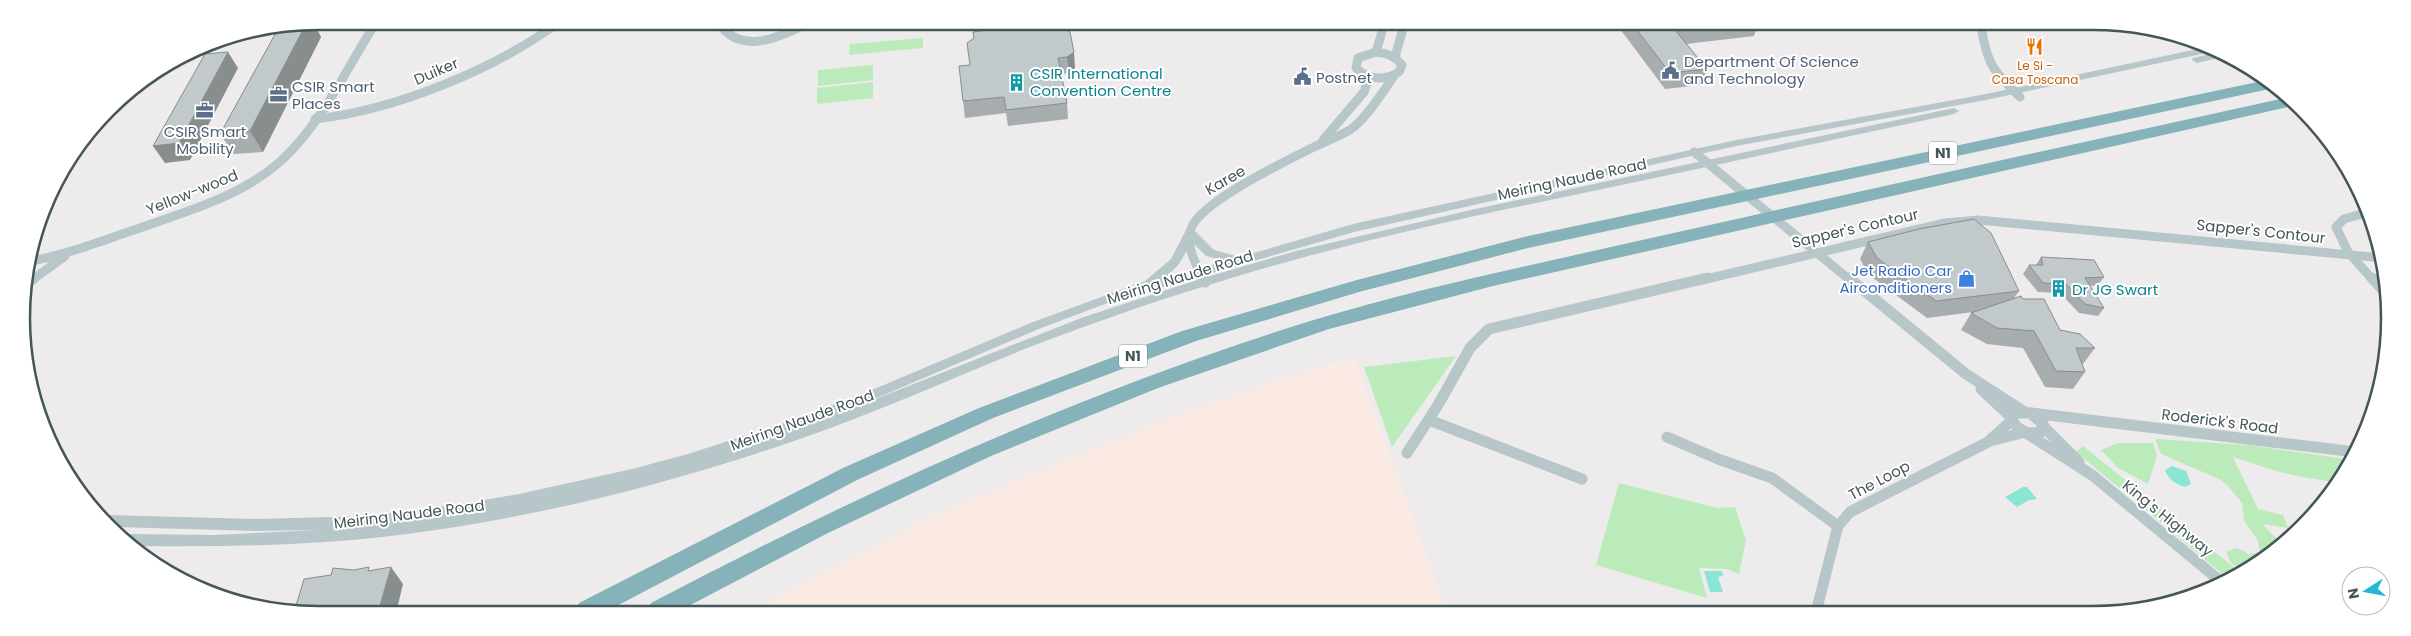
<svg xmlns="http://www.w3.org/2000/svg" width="2411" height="636" font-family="Poppins,sans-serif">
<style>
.commercial{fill:#faeae3}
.green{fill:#bbebba}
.water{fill:#89e6d4}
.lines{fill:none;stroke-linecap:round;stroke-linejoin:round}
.minor-far1{stroke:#b7c6c8;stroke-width:9}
.minor{stroke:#b7c6c8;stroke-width:11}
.tertiary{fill:#b7c6c8;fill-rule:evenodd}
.motorway{fill:#85b3b9;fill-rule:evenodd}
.wall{fill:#a7adaf}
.shaded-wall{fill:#888d8e}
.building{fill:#c2c9cb;stroke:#888d8e}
.labels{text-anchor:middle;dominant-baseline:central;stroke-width:4;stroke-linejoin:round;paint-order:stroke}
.far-food-label{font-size:12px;fill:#c56008;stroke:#fff}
.shield{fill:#fff;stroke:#7d898a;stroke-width:1}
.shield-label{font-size:14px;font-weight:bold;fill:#455658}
.service-label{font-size:15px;fill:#4e5e75;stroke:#fff;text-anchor:start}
.street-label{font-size:15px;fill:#455658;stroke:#fff}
.culture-label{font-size:15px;fill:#0d838f;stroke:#fff;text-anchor:start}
.shop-label{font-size:15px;fill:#366cbe;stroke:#fff;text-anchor:end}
.rim{fill:none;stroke:#455658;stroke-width:2.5}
</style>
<rect width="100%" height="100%" fill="#eeebec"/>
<path class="commercial" d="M1354,358L1447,611L752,610L928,518L1034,473L1172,417L1284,377Z"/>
<g class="green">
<path d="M923,38V48L849,55L850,44Z"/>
<path d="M873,65V80L818,86V70Z"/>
<path d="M873,82V98L817,104V88Z"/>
<path d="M1456,356L1392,447L1364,367Z"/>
<path d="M2155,439L2247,445L2352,460L2337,482C2296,478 2272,470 2233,457L2258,509L2283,515L2288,528L2262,524L2283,545L2244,571L2231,563L2226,552L2237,548L2249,554L2260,552L2258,541L2244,520L2242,503L2227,485L2219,479L2161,454Z"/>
<path d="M2118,443H2153L2157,456L2148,484L2118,468L2101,450Z"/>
<path d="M2083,446L2241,573L2230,580L2076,452Z"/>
<path d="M1619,483L1717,508L1735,507L1746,540L1739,574L1727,569L1699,568L1707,598L1596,565Z"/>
</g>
<g class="water">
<path d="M2172,466L2186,471L2191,484L2185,487C2176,485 2168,479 2165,470Z"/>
<path d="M2023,487H2027L2037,499L2029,500L2017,507L2005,497Z"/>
<path d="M1704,571H1722L1723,576L1718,577L1723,592H1710Z"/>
</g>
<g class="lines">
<g class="minor-far1">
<path d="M718,22C740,56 779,38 808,23"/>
<path d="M1981,26C1987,64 1993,71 2020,97"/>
<path d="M1376,52C1387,53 1395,56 1402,65L1399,72C1384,81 1369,80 1356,68L1358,58Z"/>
<path d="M1376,52L1384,25"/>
<path d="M1395,57L1404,25"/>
<path d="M315,119C395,110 494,70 559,22"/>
<path d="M1323,140L1364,92L1369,77"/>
<path d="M1694,152L1850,280"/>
<path d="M2365,213L2344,219L2336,227L2348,252L2373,280"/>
<path d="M32,261C67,254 100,242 134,230C189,210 250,195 291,151C327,113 349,64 377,21"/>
<path d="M32,280L65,256"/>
<path d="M1204,280C1196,265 1185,245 1191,229C1199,202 1290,159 1316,146C1328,140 1344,135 1354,127C1370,113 1382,93 1394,76"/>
<path d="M1702,280L1945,223L1978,220L2383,258"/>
</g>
<g class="minor">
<path d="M1203,278L1205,282"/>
<path d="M1849,278L1966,374L2025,412"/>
<path d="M2372,278L2384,291"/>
<path d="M26,284L34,278"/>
<path d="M1981,389L2012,418"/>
<path d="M2031,413L2356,452"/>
<path d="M1429,420L1582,479"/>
<path d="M2043,426L2079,462"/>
<path d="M2028,433L2041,432L2043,424L2030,413H2015L2012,420L2017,427L2092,475L2224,584"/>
<path d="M1667,437L1718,459L1772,478L1838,526"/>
<path d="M1990,440L2012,420"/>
<path d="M1407,453L1438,405L1470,348L1489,329L1707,278"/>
<path d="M1816,612L1838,526L1850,512L1990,441L2026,432"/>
</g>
<g class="tertiary">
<path d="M2202,48L2211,52L1986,100L1736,146L1354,232L1153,290L1145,289L1041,328L858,406L1081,318L1203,278L1296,251L1475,209L1954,108L1959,111L1954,114C1840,138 1726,163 1612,187C1477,215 1341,243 1209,285C1146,304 1084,326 1022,350C946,381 872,414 794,441C660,487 523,521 382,537C300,546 219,547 137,546L125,536L130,534L214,535L319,530L256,531L115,527L103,517L108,515L256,519L367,516L461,504L519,494L632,469L688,454L794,420L872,390L1033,322L1145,281L1171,259L1186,230H1194L1214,250L1240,257L1353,224L1736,140L1986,94ZM1192,242L1206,256L1226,261L1164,279L1179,264Z"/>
<path d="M2214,53L2223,57L2197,63L2192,60L2193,58Z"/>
</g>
<g class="motorway">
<path d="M2267,80L2274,88L1528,248L1359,292L1196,341L993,418L857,480L609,610H576L579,603L843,468L979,408L1182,331L1357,280L1528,236Z"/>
<path d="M2285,98L2292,106L1493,286L1329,329L1158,388L991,456L828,533L681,610H648L651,603C865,491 1085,390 1317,319C1433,284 1552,261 1669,234C1874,188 2079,143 2285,98Z"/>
</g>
</g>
<g class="wall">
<path d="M313,22L321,37L263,152L234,154L220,134L278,29Z"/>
<path d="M1040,25L1061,28L1075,68L1069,73L1061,74L1067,103L1068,119L1008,126L1006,113L965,118L963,101L970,65Z"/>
<path d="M1617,25L1757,26L1754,36L1686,44L1707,69L1701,85L1665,89Z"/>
<path d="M1868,242L2019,291L2014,298L2023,299L2060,330L2095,348L2083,364H2082L2085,372L2073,389L2045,387L2023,348L1987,344L1961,330L1971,313L1973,312L1927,318L1869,275L1860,259Z"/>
<path d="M2041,257L2104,277L2098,285L2090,286L2104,308L2098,316L2079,313L2060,293L2038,292L2023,274L2029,265H2036Z"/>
</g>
<g class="shaded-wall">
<path d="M313,22L321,37L263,152L250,131L306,24Z"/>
<path d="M228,52L238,68L190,160L165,163L153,146Z"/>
<path d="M1074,52L1075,68L1069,73L1067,57Z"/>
<path d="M391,567L403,584L397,609H379Z"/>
</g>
<g class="building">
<path d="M1033,23H1040V25L1060,24L1061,28L1070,32L1074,52L1067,57L1058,58L1067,103L1006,110L1004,97L963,101L959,66L970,65L967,43L974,38L973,32Z"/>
<path d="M306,24L250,131L220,134L278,29Z"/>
<path d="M1633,25L1712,26L1675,30L1707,69L1670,73Z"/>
<path d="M228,52L179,143L153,146L205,54Z"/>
<path d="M1974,219L1991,233L2019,291L1936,301L1877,258L1868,242L1919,229Z"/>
<path d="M2041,257L2094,260L2104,277L2085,278L2104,308L2085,304L2066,284L2043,283L2029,265H2043Z"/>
<path d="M2021,296L2023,299H2044L2060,330L2080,334L2095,348H2076L2085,372L2056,371L2034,331L1997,328L1971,313Z"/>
<path d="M369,567L368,571L391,567L379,609H295L304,579L331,575L333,568L354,570Z"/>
</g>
<defs>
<symbol id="restaurant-bare" viewBox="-9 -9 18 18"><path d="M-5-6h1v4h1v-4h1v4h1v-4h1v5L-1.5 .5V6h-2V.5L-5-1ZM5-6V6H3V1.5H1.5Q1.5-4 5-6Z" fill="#e8710a" stroke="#fff" stroke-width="2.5" paint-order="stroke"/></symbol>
<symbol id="civic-bare" viewBox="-9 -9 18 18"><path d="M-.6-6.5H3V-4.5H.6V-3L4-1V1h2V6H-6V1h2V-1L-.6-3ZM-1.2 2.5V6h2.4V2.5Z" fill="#5c6f8a" stroke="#fff" stroke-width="2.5" paint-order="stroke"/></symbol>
<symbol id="building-bare" viewBox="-9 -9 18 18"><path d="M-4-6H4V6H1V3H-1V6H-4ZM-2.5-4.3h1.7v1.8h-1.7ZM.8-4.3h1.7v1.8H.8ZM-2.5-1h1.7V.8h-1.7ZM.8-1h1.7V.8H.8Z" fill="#0f9aa8" stroke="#fff" stroke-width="2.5" paint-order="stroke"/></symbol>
<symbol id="office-bare" viewBox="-9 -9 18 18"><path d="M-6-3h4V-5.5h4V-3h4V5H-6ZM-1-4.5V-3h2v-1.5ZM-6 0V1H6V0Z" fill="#5c6f8a" stroke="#fff" stroke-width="2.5" paint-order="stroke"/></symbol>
<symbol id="shop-bare" viewBox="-9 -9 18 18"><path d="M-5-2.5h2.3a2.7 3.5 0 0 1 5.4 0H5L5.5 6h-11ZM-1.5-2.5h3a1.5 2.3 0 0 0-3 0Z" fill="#3f7fe0" stroke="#fff" stroke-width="2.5" paint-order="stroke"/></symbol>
</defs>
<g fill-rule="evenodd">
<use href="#restaurant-bare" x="2022" y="34" width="25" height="25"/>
<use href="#civic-bare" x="1658" y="58" width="25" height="25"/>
<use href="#civic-bare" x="1290" y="64" width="25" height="25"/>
<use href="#building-bare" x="1004" y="70" width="25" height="25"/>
<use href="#office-bare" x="266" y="82" width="25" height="25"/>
<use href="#office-bare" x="192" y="98" width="25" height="25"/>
<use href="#shop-bare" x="1954" y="266" width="25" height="25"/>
<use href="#building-bare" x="2046" y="276" width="25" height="25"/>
</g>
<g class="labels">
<g class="far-food-label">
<text x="2035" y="65">Le Si -<tspan x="2035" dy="14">Casa Toscana</tspan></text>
</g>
<g class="shield">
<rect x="1929" y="141.5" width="28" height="23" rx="4"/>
<rect x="1119" y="344.5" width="28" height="23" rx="4"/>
</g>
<g class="shield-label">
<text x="1943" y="153">N1</text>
<text x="1133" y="356">N1</text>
</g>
<g class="service-label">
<text x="1684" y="61">Department Of Science<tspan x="1684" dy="17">and Technology</tspan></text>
<text x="1316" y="77">Postnet</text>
<text x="292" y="86">CSIR Smart<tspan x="292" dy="17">Places</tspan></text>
<text x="205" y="131" text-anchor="middle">CSIR Smart<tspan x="205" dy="17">Mobility</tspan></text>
</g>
<g class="street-label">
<text transform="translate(436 71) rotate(-23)">Duiker</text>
<text transform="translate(1572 179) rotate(-12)">Meiring Naude Road</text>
<text transform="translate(1225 180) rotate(-30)">Karee</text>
<text transform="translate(192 192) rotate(-22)">Yellow-wood</text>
<text transform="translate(1855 228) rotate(-13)">Sapper's Contour</text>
<text transform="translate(2261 231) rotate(6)">Sapper's Contour</text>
<text transform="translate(1180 277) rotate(-17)">Meiring Naude Road</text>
<text transform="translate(802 420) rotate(-20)">Meiring Naude Road</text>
<text transform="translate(2220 421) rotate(7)">Roderick's Road</text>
<text transform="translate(1879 480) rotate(-28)">The Loop</text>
<text transform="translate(409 514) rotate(-7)">Meiring Naude Road</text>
<text transform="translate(2168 518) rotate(39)">King's Highway</text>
</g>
<g class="culture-label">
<text x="1030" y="73">CSIR International<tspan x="1030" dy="17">Convention Centre</tspan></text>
<text x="2072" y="289">Dr JG Swart</text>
</g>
<g class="shop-label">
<text x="1952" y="270">Jet Radio Car<tspan x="1952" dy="17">Airconditioners</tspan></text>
</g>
</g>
<path d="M0 0H2411V636H0ZM318 30H2093A288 288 0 0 1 2381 318V318A288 288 0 0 1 2093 606H318A288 288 0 0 1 30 318V318A288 288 0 0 1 318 30Z" fill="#fff" fill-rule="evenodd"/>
<path class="rim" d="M318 30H2093A288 288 0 0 1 2381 318V318A288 288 0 0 1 2093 606H318A288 288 0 0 1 30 318V318A288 288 0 0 1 318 30Z"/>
<g transform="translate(2366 591) rotate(259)"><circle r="24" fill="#ffffff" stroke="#b5bbbc"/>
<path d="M0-4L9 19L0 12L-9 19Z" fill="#21b6d2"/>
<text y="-8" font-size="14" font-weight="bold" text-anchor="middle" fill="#455658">N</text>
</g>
</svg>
